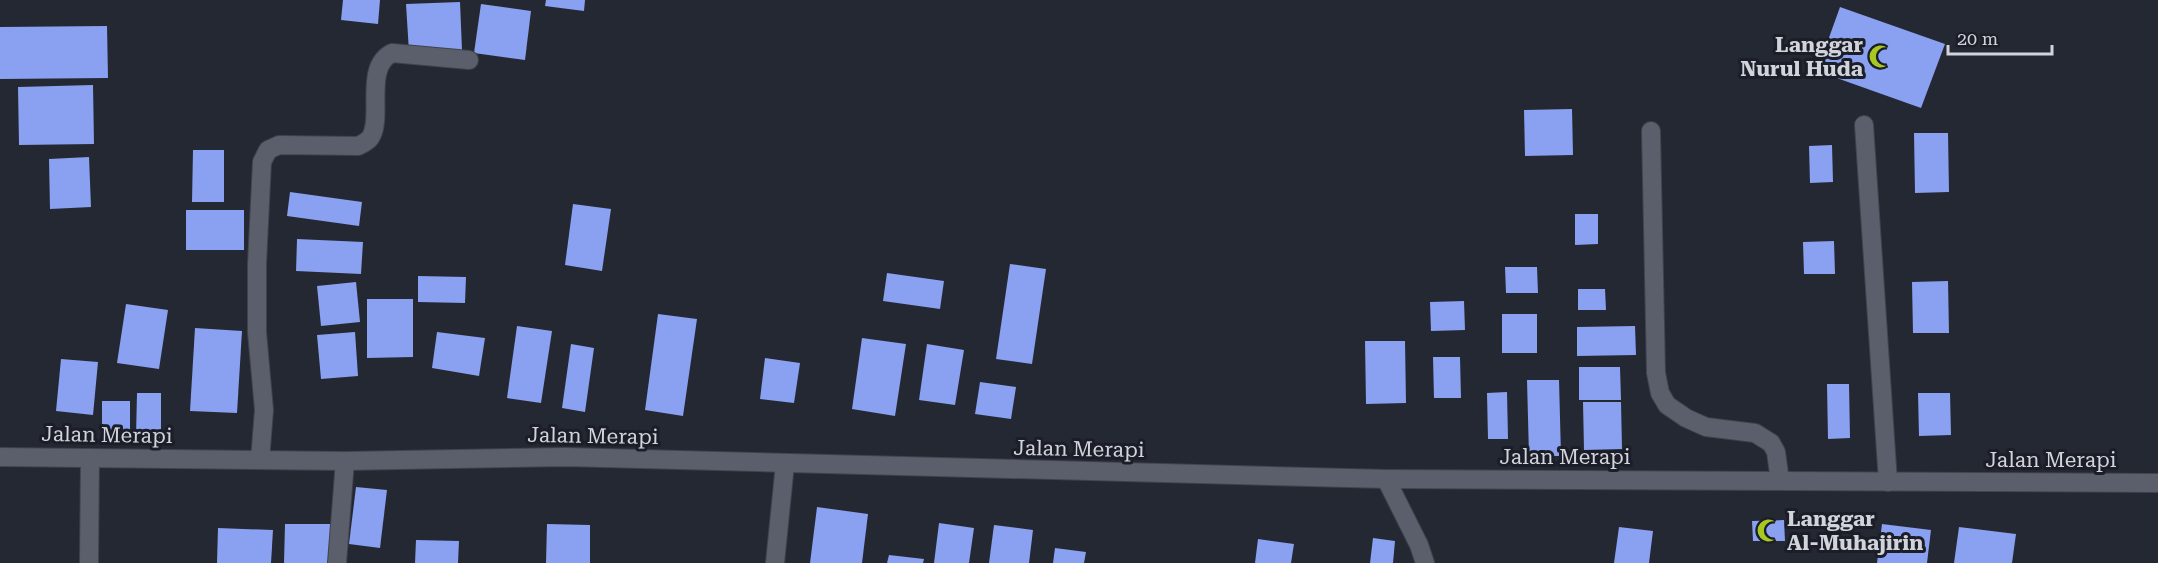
<svg xmlns="http://www.w3.org/2000/svg" width="2158" height="563" font-family="'Roboto Serif',serif">
<style>
.building{fill:#8aa0f1}
.lines{fill:none;stroke-linecap:round;stroke-linejoin:round}
.street-casing{stroke:#40434c;stroke-width:20}
.street{stroke:#5b5f6b;stroke-width:18}
.labels{text-anchor:middle;dominant-baseline:central;stroke-width:6;stroke-linejoin:round;paint-order:stroke}
.poi-label{font-size:21px;font-weight:bold;fill:#d2d4db;stroke:#1b1e28;text-anchor:end}
.street-label{font-size:21px;fill:#d2d4db;stroke:#1b1e28}
</style>
<rect width="100%" height="100%" fill="#242832"/>
<g class="building">
<path d="M343,0H380L378,24L341,20Z"/>
<path d="M546,0H585L584,11L545,6Z"/>
<path d="M460,2L462,50L409,52L406,4Z"/>
<path d="M481,4L531,11L525,60L474,53Z"/>
<path d="M1840,7L1945,44L1921,108L1817,71Z"/>
<path d="M107,26L108,78L0,79V27Z"/>
<path d="M93,85L94,144L19,145L18,87Z"/>
<path d="M1572,109L1573,155L1525,156L1524,110Z"/>
<path d="M1914,133H1948L1949,192L1915,193Z"/>
<path d="M1832,145L1833,182L1810,183L1809,146Z"/>
<path d="M193,150H224V202H192Z"/>
<path d="M89,157L91,207L50,209L49,159Z"/>
<path d="M290,192L362,202L359,226L287,216Z"/>
<path d="M573,204L611,209L602,271L565,265Z"/>
<rect x="186" y="210" width="58" height="40"/>
<path d="M1575,214H1598V244L1575,245Z"/>
<path d="M297,239L363,242L361,274L296,271Z"/>
<path d="M1834,241L1835,274H1804L1803,242Z"/>
<path d="M1010,264L1046,269L1032,364L996,359Z"/>
<path d="M1505,267H1537L1538,293H1506Z"/>
<path d="M887,273L944,281L940,309L883,301Z"/>
<path d="M418,276L466,277L465,303L418,302Z"/>
<path d="M1948,281L1949,333H1913L1912,282Z"/>
<path d="M356,282L360,322L321,326L317,286Z"/>
<path d="M1578,289H1605L1606,310H1578Z"/>
<path d="M367,299H413V357L367,358Z"/>
<path d="M1464,301L1465,330L1431,331L1430,302Z"/>
<path d="M126,304L168,310L159,369L117,363Z"/>
<path d="M658,314L697,319L683,416L645,410Z"/>
<rect x="1502" y="314" width="35" height="39"/>
<path d="M517,326L552,331L541,403L507,398Z"/>
<path d="M1635,326L1636,355L1577,356V327Z"/>
<path d="M195,328L242,331L237,413L190,411Z"/>
<path d="M355,332L358,376L321,379L317,335Z"/>
<path d="M437,332L485,338L479,376L432,368Z"/>
<path d="M862,338L906,344L895,416L852,409Z"/>
<path d="M1365,341H1405L1406,403L1366,404Z"/>
<path d="M571,344L594,348L585,412L562,408Z"/>
<path d="M927,344L964,350L955,405L919,400Z"/>
<path d="M1433,357H1460L1461,398H1434Z"/>
<path d="M765,358L800,363L794,403L760,399Z"/>
<path d="M61,359L98,362L93,415L56,411Z"/>
<path d="M1579,367H1620L1621,400H1579Z"/>
<path d="M1527,380H1559L1561,456H1529Z"/>
<path d="M980,382L1016,387L1011,419L975,414Z"/>
<path d="M1827,384H1849L1850,438L1828,439Z"/>
<path d="M1507,392L1508,439H1488L1487,393Z"/>
<path d="M137,393H161V438L136,437Z"/>
<path d="M1918,393H1950L1951,435L1919,436Z"/>
<rect x="102" y="401" width="28" height="37"/>
<path d="M1583,402H1621L1622,449L1584,450Z"/>
<path d="M356,487L387,490L380,548L349,544Z"/>
<path d="M817,507L868,514L862,563H810Z"/>
<path d="M1784,520L1785,541H1753L1752,521Z"/>
<path d="M939,523L974,528L969,563H934Z"/>
<path d="M285,524H330V563H284Z"/>
<path d="M547,524L590,525V563H546Z"/>
<path d="M1882,524L1931,530L1927,563H1877Z"/>
<path d="M994,525L1033,530L1029,563H989Z"/>
<path d="M1619,527L1653,531L1649,563H1614Z"/>
<path d="M1959,527L2016,534L2012,563H1954Z"/>
<path d="M218,528L273,530L271,563H217Z"/>
<path d="M1373,538L1395,541L1393,563H1370Z"/>
<path d="M1258,539L1294,544L1291,563H1255Z"/>
<path d="M416,540L459,541L458,563H415Z"/>
<path d="M1055,548L1086,552L1084,563H1053Z"/>
<path d="M889,555L924,559L923,563H887Z"/>
</g>
<g class="lines">
<defs>
<g id="street">
<path d="M1864,125L1888,482"/>
<path d="M1651,131L1656,373L1660,393L1667,405L1686,418L1706,427L1755,433L1771,443L1776,452L1780,481"/>
<path d="M0,457L345,461L566,457L1386,479L2158,483"/>
<path d="M260,460L264,410L257,332V264L262,162L268,150L279,145L358,146C362,144 367,142 370,138C384,119 363,67 392,53L469,60"/>
<path d="M1386,479L1419,545L1425,563"/>
<path d="M89,563L90,458"/>
<path d="M337,563L345,461"/>
<path d="M775,563L785,464"/>
</g>
</defs>
<use href="#street" class="street-casing"/>
<use href="#street" class="street"/>
</g>
<defs>
<symbol id="mosque-bare" viewBox="-9 -9 18 18"><path d="M3.5-4.9A6 6 0 1 0 3.5 4.9A5 5 0 1 1 3.5-4.9Z" fill="#a6c820" stroke="#1b1e28" stroke-width="2.5" paint-order="stroke"/></symbol>
</defs>
<g fill-rule="evenodd">
<use href="#mosque-bare" x="1864" y="40" width="33" height="33"/>
<use href="#mosque-bare" x="1752" y="514" width="33" height="33"/>
</g>
<g class="labels">
<g class="poi-label">
<text x="1863" y="45">Langgar<tspan x="1863" dy="24">Nurul Huda</tspan></text>
<text x="1787" y="519" text-anchor="start">Langgar<tspan x="1787" dy="24">Al-Muhajirin</tspan></text>
</g>
<g class="street-label">
<text transform="translate(107 435) rotate(1)">Jalan Merapi</text>
<text transform="translate(593 436) rotate(1)">Jalan Merapi</text>
<text transform="translate(1079 449) rotate(1)">Jalan Merapi</text>
<text x="1565" y="457">Jalan Merapi</text>
<text x="2051" y="460">Jalan Merapi</text>
</g>
</g>
<path d="M1948 45v9h104v-9" fill="none" stroke="#d2d4db" stroke-width="3"/>
<text x="1957" y="45" font-size="18" fill="#d2d4db" stroke="#1b1e28" stroke-width="4.5" paint-order="stroke">20 m</text>
</svg>
